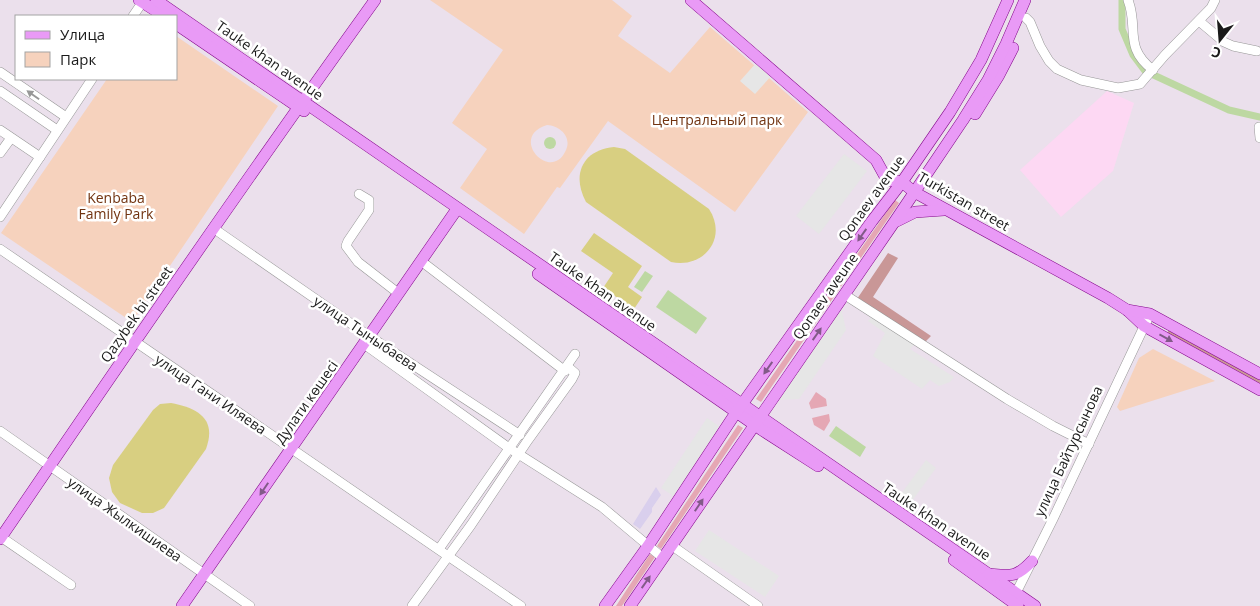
<svg xmlns="http://www.w3.org/2000/svg" width="1260" height="606" font-family="'Open Sans',sans-serif">
<style>
.commercial{fill:#d9cfed}
.education{fill:#fdd8f3}
.grass{fill:#e5a7b4}
.forest{fill:#c99797}
.park{fill:#f6d2bd;fill-rule:evenodd}
.pitch{fill:#d8cf81}
.parking{fill:#e6e6e6}
.water{fill:#bdd8a2}
.lines{fill:none;stroke-linecap:round;stroke-linejoin:round}
.canal{stroke:#bdd8a2;stroke-width:7}
.minor-casing{stroke:#979797;stroke-width:10}
.major-casing{stroke:#83078a;stroke-width:12}
.minor{stroke:#fff;stroke-width:9}
.major{stroke:#e99af6;stroke-width:11}
.oneway{fill:#989898}
.oneway2{fill:#825a88}
.labels{text-anchor:middle;dominant-baseline:central;stroke-width:5;stroke-linejoin:round;paint-order:stroke}
.street-label{font-size:14px;fill:#1a1a1a;stroke:#fff}
.park-label{font-size:14px;fill:#713310;stroke:#fff}
</style>
<rect width="100%" height="100%" fill="#ebe0ec"/>
<path class="commercial" d="M656,487L661,495L652,508V512L640,529L633,524Z"/>
<path class="education" d="M1107,91L1134,103L1113,171L1061,217L1020,170Z"/>
<g class="grass">
<path d="M895,200L899,203L761,402L756,399Z"/>
<path d="M816,392L826,399L827,406L811,409L809,403Z"/>
<path d="M829,414L830,421L824,431L814,425L812,418Z"/>
<path d="M738,425L743,428L661,549L657,546Z"/>
<path d="M650,554L655,557L622,606H616Z"/>
</g>
<g class="forest">
<path d="M888,253L898,258L873,297L931,336L924,343L857,299Z"/>
<path d="M1171,326L1260,376V388L1165,337Z"/>
</g>
<g class="park">
<path d="M430,0H612L632,16L618,36L670,73L710,27L808,112L735,212L608,121L560,188L557,187L524,234L460,188L487,149L452,123L503,50ZM547,125C561,126 573,138 565,152C550,182 508,137 547,125Z"/>
<path d="M176,36L278,106L132,322L1,233L107,79H176Z"/>
<path d="M1153,349L1215,381L1120,411L1117,407L1139,358Z"/>
</g>
<g class="pitch">
<path d="M614,147L625,149L709,209C728,238 704,269 671,262L586,202C571,174 583,150 614,147Z"/>
<path d="M594,233L642,266L628,287L642,297L634,309L603,288L613,273L581,251Z"/>
<path d="M171,403C198,408 217,419 206,449L164,508L153,513H142L120,503L112,492L109,478L113,465L153,410L160,404Z"/>
</g>
<g class="parking">
<path d="M757,62L772,75L755,94L740,81Z"/>
<path d="M844,154L867,171L819,234L796,216Z"/>
<path d="M841,307L846,330L799,399L776,400Z"/>
<path d="M874,314L917,342L910,349L954,377L950,382L939,386L930,380L922,389L873,356L885,333L868,321Z"/>
<path d="M707,418L720,427L675,497L661,488Z"/>
<path d="M926,460L936,468L912,501L901,494Z"/>
<path d="M709,530L779,576L765,597L695,551Z"/>
</g>
<g class="water">
<circle cx="550" cy="143" r="6"/>
<path d="M645,271L653,276L642,292L634,287Z"/>
<path d="M668,290L707,318L696,334L656,307Z"/>
<path d="M836,426L866,447L860,457L829,436Z"/>
</g>
<g class="lines">
<path class="canal" d="M1122,0V29L1133,55L1145,71L1229,110L1260,117"/>
<defs>
<g id="minor">
<path d="M1128,0C1139,28 1123,47 1153,70"/>
<path d="M133,16L144,0"/>
<path d="M1026,18L1030,22L1040,46L1049,61L1057,69L1081,80L1118,88L1140,84L1165,55L1211,8L1215,0"/>
<path d="M1201,19L1199,21L1224,42L1233,46L1257,51"/>
<path d="M0,72L66,117"/>
<path d="M0,91L57,130"/>
<path d="M1259,127L1260,138"/>
<path d="M0,130L40,157"/>
<path d="M0,153L11,138"/>
<path d="M359,194L369,200V210L348,241L346,246L358,262L398,293"/>
<path d="M0,217L92,79"/>
<path d="M213,228L369,336L520,435"/>
<path d="M0,249L521,606"/>
<path d="M421,261L565,371"/>
<path d="M845,295L1007,399L1053,426L1089,444"/>
<path d="M364,344L509,448L602,507L663,558"/>
<path d="M0,431L250,606"/>
<path d="M1,537L71,585"/>
<path d="M671,545L758,606"/>
<path d="M439,549L575,354"/>
<path d="M1016,593L1053,519L1150,314"/>
<path d="M412,606L471,525L528,440L572,379L575,373L568,367"/>
</g>
<g id="major">
<path d="M139,0L164,16"/>
<path d="M156,0L1035,606"/>
<path d="M691,0L876,160L887,180L902,182L914,192L1108,298L1127,310L1144,326L1260,390"/>
<path d="M176,24L304,111"/>
<path d="M975,114L999,75L1013,48"/>
<path d="M897,221L915,212L944,210"/>
<path d="M538,274L762,430L818,466"/>
<path d="M1127,310L1150,314L1260,374"/>
<path d="M0,539C123,358 247,178 375,0"/>
<path d="M954,560L1018,606"/>
<path d="M989,574C1011,576 1016,578 1032,561"/>
<path d="M182,606L457,209"/>
<path d="M605,606L648,546L733,417L872,221L902,182L950,112L981,60L1008,0"/>
<path d="M630,606L895,221L963,120L988,80L1006,44L1025,0"/>
</g>
</defs>
<use href="#minor" class="minor-casing"/>
<use href="#major" class="major-casing"/>
<use href="#minor" class="minor"/>
<use href="#major" class="major"/>
</g>
<defs><path id="oneway-solid" d="M-6-.8H1V-3.2L6.5 0L1 3.2V.8H-6Z" transform="scale(1.25)"/></defs>
<use class="oneway" href="#oneway-solid" transform="translate(33 95) rotate(-145)"/>
<g class="oneway2">
<use href="#oneway-solid" transform="translate(862 235) rotate(125)"/>
<use href="#oneway-solid" transform="translate(817 334) rotate(-55)"/>
<use href="#oneway-solid" transform="translate(1166 338) rotate(29)"/>
<use href="#oneway-solid" transform="translate(768 368) rotate(125)"/>
<use href="#oneway-solid" transform="translate(264 489) rotate(124)"/>
<use href="#oneway-solid" transform="translate(699 505) rotate(-56)"/>
<use href="#oneway-solid" transform="translate(646 582) rotate(-55)"/>
</g>
<g class="labels">
<g class="street-label">
<text transform="translate(270 60) rotate(35)">Tauke khan avenue</text>
<text transform="translate(871 198) rotate(-54)">Qonaev avenue</text>
<text transform="translate(964 201) rotate(30)">Turkistan street</text>
<text transform="translate(603 291) rotate(35)">Tauke khan avenue</text>
<text transform="translate(825 296) rotate(-55)">Qonaev aveune</text>
<text transform="translate(136 314) rotate(-55)">Qazybek bi street</text>
<text transform="translate(366 333) rotate(34)">улица Тыныбаева</text>
<text transform="translate(211 394) rotate(34)">улица Гани Иляева</text>
<text transform="translate(306 402) rotate(-55)">Дулати көшесі</text>
<text transform="translate(1068 451) rotate(-65)">улица Байтурсынова</text>
<text transform="translate(125 519) rotate(35)">улица Жылкишиева</text>
<text transform="translate(937 521) rotate(34)">Tauke khan avenue</text>
</g>
<g class="park-label">
<text x="717" y="119">Центральный парк</text>
<text x="116" y="197">Kenbaba<tspan x="116" dy="16">Family Park</tspan></text>
</g>
</g>
<rect x="15" y="15" width="162" height="65" fill="#ffffff" stroke="#a3a3a3"/>
<rect x="25" y="31" width="25" height="8" fill="#e99af6" stroke="#a3a3a3"/>
<text x="60" y="40" font-size="15" fill="#1a1a1a">Улица</text>
<rect x="25" y="52" width="25" height="15" fill="#f6d2bd" stroke="#a3a3a3"/>
<text x="60" y="65" font-size="15" fill="#1a1a1a">Парк</text>
<g transform="translate(1220 40) rotate(197)" stroke="#ffffff" stroke-width="4" paint-order="stroke">
<path d="M0-4L9 19L0 12L-9 19Z" fill="#1a1a1a"/>
<text y="-8" font-size="14" font-weight="bold" text-anchor="middle" fill="#1a1a1a">С</text>
</g>
</svg>
